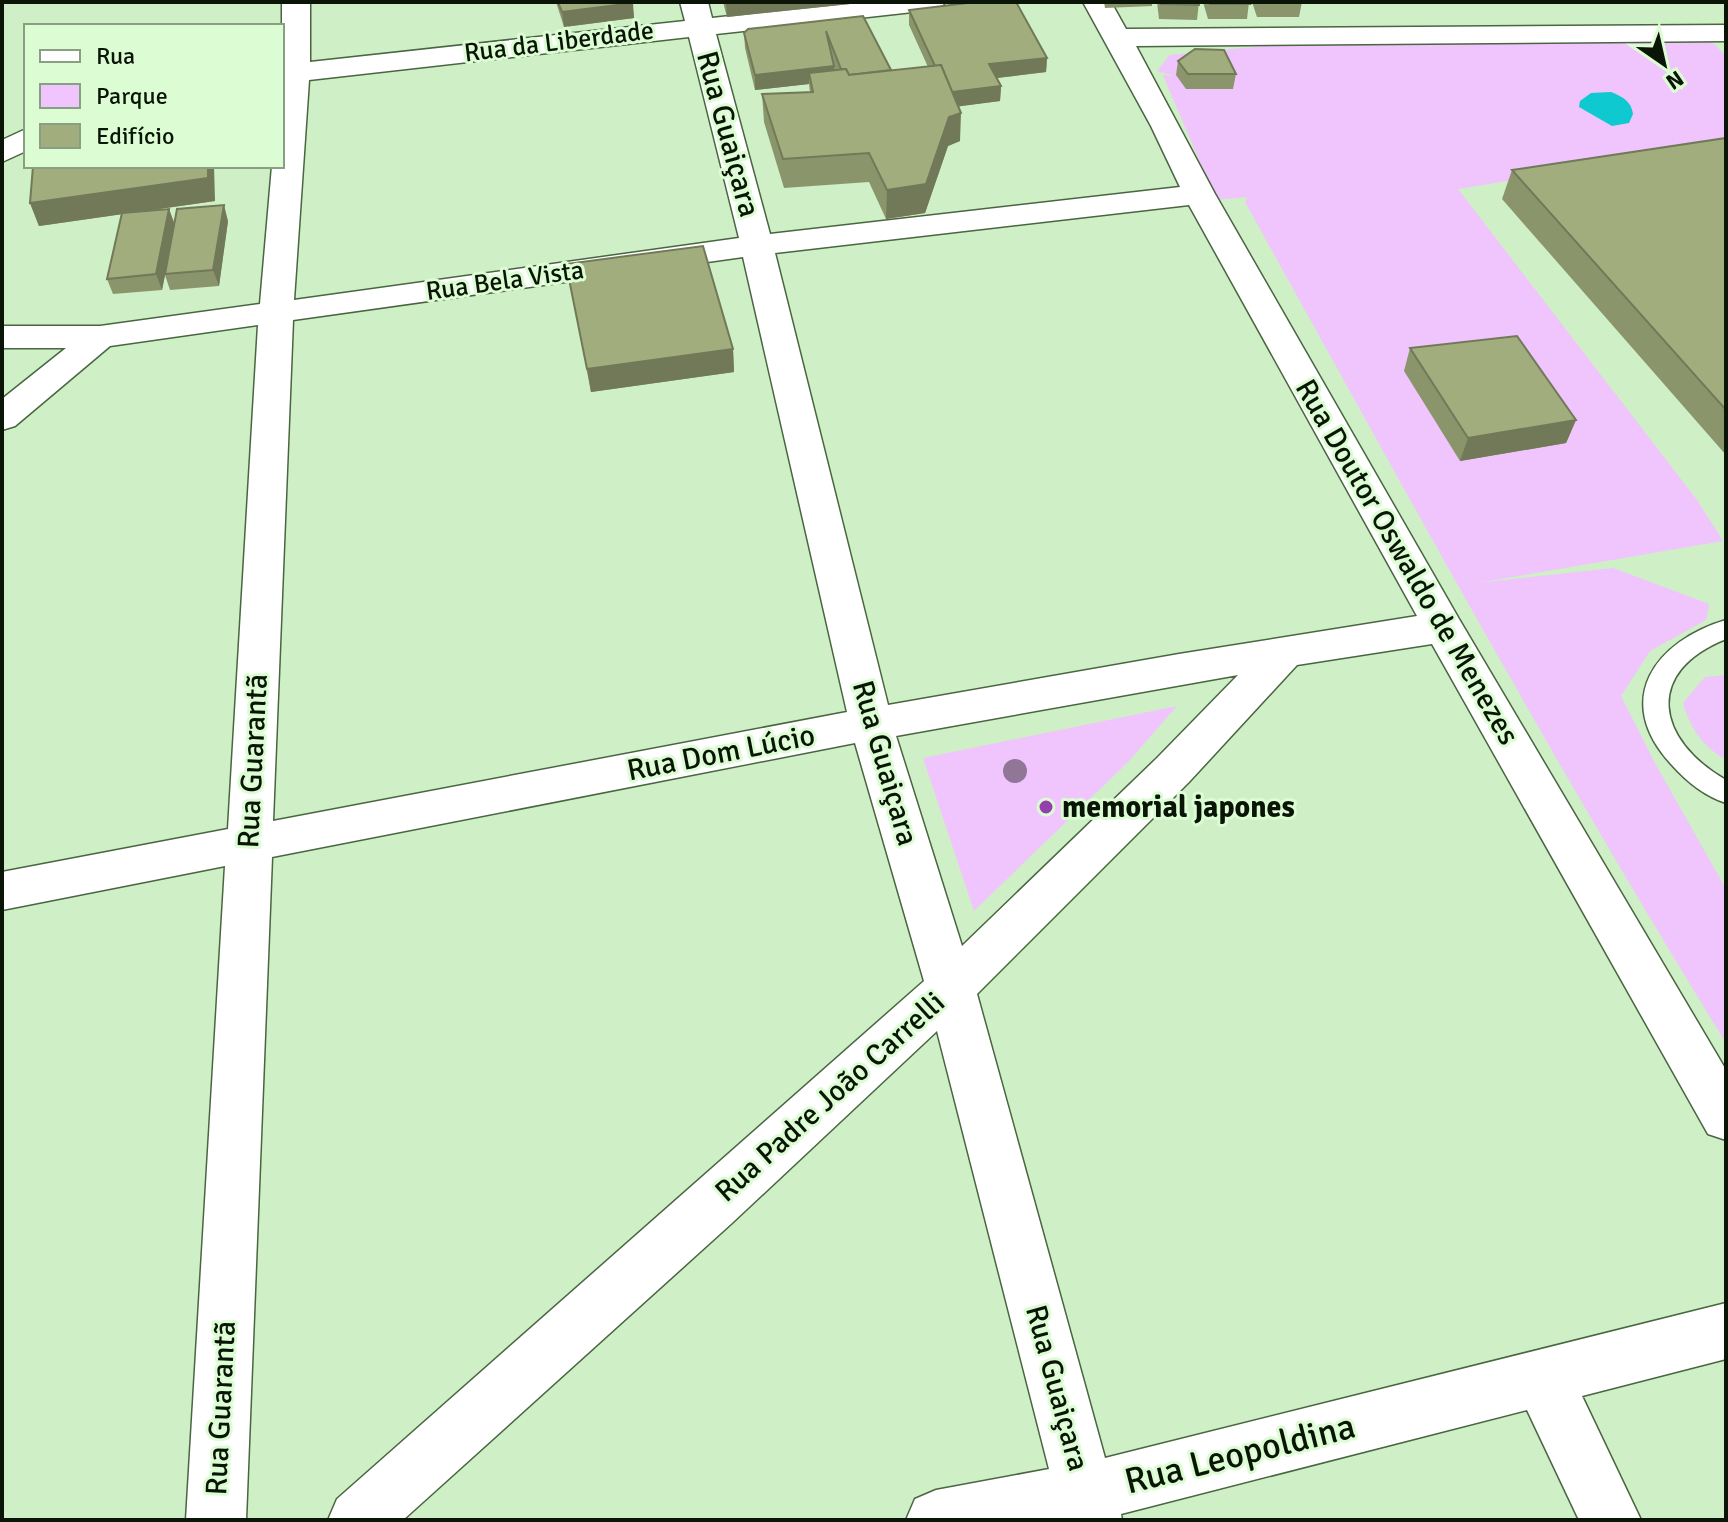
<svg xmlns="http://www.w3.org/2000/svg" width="1728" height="1522" font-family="Signika,sans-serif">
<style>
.green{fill:#f0c4fd}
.water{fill:#0ec9cf}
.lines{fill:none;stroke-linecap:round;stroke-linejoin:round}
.service-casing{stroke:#496541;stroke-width:3}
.minor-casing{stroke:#496541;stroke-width:3}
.service{fill:#fff;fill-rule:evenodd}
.minor{fill:#fff;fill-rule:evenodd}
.tree{fill:#927698}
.wall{fill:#8b956c}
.shaded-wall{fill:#717958}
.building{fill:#a2ad7e;stroke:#717958;stroke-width:2}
.poi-dot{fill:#953fac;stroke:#dcfdd3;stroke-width:3}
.labels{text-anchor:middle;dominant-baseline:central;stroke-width:6;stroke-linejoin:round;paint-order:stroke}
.far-street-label{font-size:26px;fill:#0a1507;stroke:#dcfdd3}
.street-label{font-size:30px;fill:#0a1507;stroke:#dcfdd3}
.poi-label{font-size:30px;font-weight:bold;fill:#0a1507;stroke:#dcfdd3;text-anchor:start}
.near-street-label{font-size:36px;fill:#0a1507;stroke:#dcfdd3}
</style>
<rect width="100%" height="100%" fill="#cfefc6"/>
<g class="green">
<path d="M1705,35L1726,56V146L1458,189L1697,500L1723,541L1477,583L1613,568L1709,604L1706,620L1650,651L1621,696L1656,765L1726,889V1043C1556,768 1402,485 1245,202L1247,197L1216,200L1163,75L1175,76L1157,71L1170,55L1356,37Z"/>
<path d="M1726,675V760C1702,746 1691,729 1683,703L1705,677Z"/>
<path d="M1177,706L1128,762L974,911L923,758Z"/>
</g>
<path class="water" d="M1611,92C1623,97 1631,101 1633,114L1629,123L1612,126L1579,107L1580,101L1591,93Z"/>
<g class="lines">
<defs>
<path id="service" d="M1726,620V639C1643,672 1656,740 1726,780V803C1704,796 1686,781 1671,764C1612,700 1655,641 1726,620Z"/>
<g id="minor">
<path d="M282,2H310V62L685,21L680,2H708L712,18L856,2H945L941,8L931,10L716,34L770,234L1180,187L1151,126L1083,2H1111L1126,29L1726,25V41L1136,46L1215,194L1459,619L1726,1070V1140L1708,1134L1432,644L1297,665L1189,782L977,994L1105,1458L1726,1303V1359L1582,1396L1641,1520H1579L1527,1410L1121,1514L1122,1520H906L915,1499L936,1490L1049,1469L937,1031L732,1223L403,1520H328L337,1499L924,981L855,743L272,857L246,1520H186L225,866L2,910V872L228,829L258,325L110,346L15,426L2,430V399L66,348H2V326H100L260,304L272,166H282ZM689,37L739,238L294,300L309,80ZM1189,205L1417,616L1179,654L888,705L775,253ZM743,257L847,712L273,821L293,320ZM1238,675L1157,758L962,946L896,736Z"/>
<path d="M26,129V151L2,162V140Z"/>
</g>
</defs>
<use href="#service" class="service-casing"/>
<use href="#minor" class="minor-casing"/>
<use href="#service" class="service"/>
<use href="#minor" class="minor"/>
</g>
<circle class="tree" cx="1015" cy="771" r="12"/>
<g class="wall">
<path d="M556,2H632L634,18L564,27Z"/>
<path d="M723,2H869L727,17Z"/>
<path d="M1104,2H1152V6L1105,8Z"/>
<path d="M1157,2H1199L1197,20L1159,19Z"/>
<path d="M1203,2H1249L1247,19H1208Z"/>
<path d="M1252,2H1302L1299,17H1257Z"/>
<path d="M909,10L1047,58L1046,72L997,78L1001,86L1000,101L959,106L960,141L948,146L925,213L886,219L869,182L784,188L764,122L762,94L810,93L809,84L755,90L745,48L744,33L863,16L891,70L928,67L909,25Z"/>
<path d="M1178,61L1236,74L1233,89H1186L1176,75Z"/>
<path d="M1726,138V455L1502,199L1512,170Z"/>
<path d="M215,201L131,213L169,209L174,224L228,221L219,286L170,290L165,275L162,290L113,294L107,279L122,214L39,226L30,203Z"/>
<path d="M566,264L733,349L734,372L591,392Z"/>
<path d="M1410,348L1576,420L1566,443L1460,461L1404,371Z"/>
</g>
<g class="shaded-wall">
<path d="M732,2H869L727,17L726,3Z"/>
<path d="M633,3L634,18L564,27L562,12Z"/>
<path d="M1047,58L1046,72L988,79L989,64Z"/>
<path d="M834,66L835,81L809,73V84L755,90V75Z"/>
<path d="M1001,86L1000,101L947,108V93Z"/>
<path d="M961,113L960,141L948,146L925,213L886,219L887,190L949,117Z"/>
<path d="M208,166H214L215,201L39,226L30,203Z"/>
<path d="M224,205L228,221L219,286L213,270Z"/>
<path d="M169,209L175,225L162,290L156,274Z"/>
<path d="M733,349L734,372L591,392L587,369Z"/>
<path d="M1576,420L1566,443L1460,461L1468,438Z"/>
</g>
<g class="building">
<path d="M558,2H632L633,3L562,12Z"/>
<path d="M976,2H1016L1047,58L989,64L1001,86L952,92L941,65L935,66L909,10Z"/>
<path d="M1161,2H1199V5L1161,4Z"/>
<path d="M1209,2H1249L1250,4H1210Z"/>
<path d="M863,16L891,70L849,75L846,69H841L826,31L834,66L755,75L744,33L748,29Z"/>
<path d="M1195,49L1224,50L1236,74H1188L1178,61Z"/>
<path d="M941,65L961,113L949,117L926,184L887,190L869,153L783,159L762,94L813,92L809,73L846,69L849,75Z"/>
<path d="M1726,138V410L1512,170Z"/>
<path d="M33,166H208V178L30,203Z"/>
<path d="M224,205L213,270L165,274L177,209Z"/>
<path d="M169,209L156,274L107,279L122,213Z"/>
<path d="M703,246L733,349L587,369L566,264Z"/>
<path d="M1517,336L1576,420L1468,438L1410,348Z"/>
</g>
<circle class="poi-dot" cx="1046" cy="807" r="8"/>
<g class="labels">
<g class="far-street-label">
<text transform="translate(559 42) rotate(-7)">Rua da Liberdade</text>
<text transform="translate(505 281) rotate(-8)">Rua Bela Vista</text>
</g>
<g class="street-label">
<text transform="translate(728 134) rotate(75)">Rua Guaiçara</text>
<text transform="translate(1407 562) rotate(60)">Rua Doutor Oswaldo de Menezes</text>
<text transform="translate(721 753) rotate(-11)">Rua Dom Lúcio</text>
<text transform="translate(253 761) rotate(-87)">Rua Guarantã</text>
<text transform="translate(885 763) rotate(74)">Rua Guaiçara</text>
<text transform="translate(830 1097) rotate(-42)">Rua Padre João Carrelli</text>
<text transform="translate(1057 1388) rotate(75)">Rua Guaiçara</text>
<text transform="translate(221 1408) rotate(-87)">Rua Guarantã</text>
</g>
<g class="poi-label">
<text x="1062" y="807">memorial japones</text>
</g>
<g class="near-street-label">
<text transform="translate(1240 1454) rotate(-14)">Rua Leopoldina</text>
</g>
</g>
<rect width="1728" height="1522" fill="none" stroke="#0a1507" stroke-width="8"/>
<rect x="24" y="24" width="260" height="144" fill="#dcfdd3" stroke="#88a081" stroke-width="2"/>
<rect x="40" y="50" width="40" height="12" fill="#ffffff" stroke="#88a081" stroke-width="2"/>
<text x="96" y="64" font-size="24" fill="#0a1507">Rua</text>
<rect x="40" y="84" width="40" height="24" fill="#f0c4fd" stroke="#88a081" stroke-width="2"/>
<text x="96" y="104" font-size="24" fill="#0a1507">Parque</text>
<rect x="40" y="124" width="40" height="24" fill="#a2ad7e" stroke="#88a081" stroke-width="2"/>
<text x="96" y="144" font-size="24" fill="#0a1507">Edifício</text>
<g transform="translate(1664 64) rotate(146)" stroke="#dcfdd3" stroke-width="6" paint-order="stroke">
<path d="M0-6L14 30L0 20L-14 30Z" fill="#0a1507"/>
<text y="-12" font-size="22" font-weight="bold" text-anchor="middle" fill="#0a1507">N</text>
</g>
</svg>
